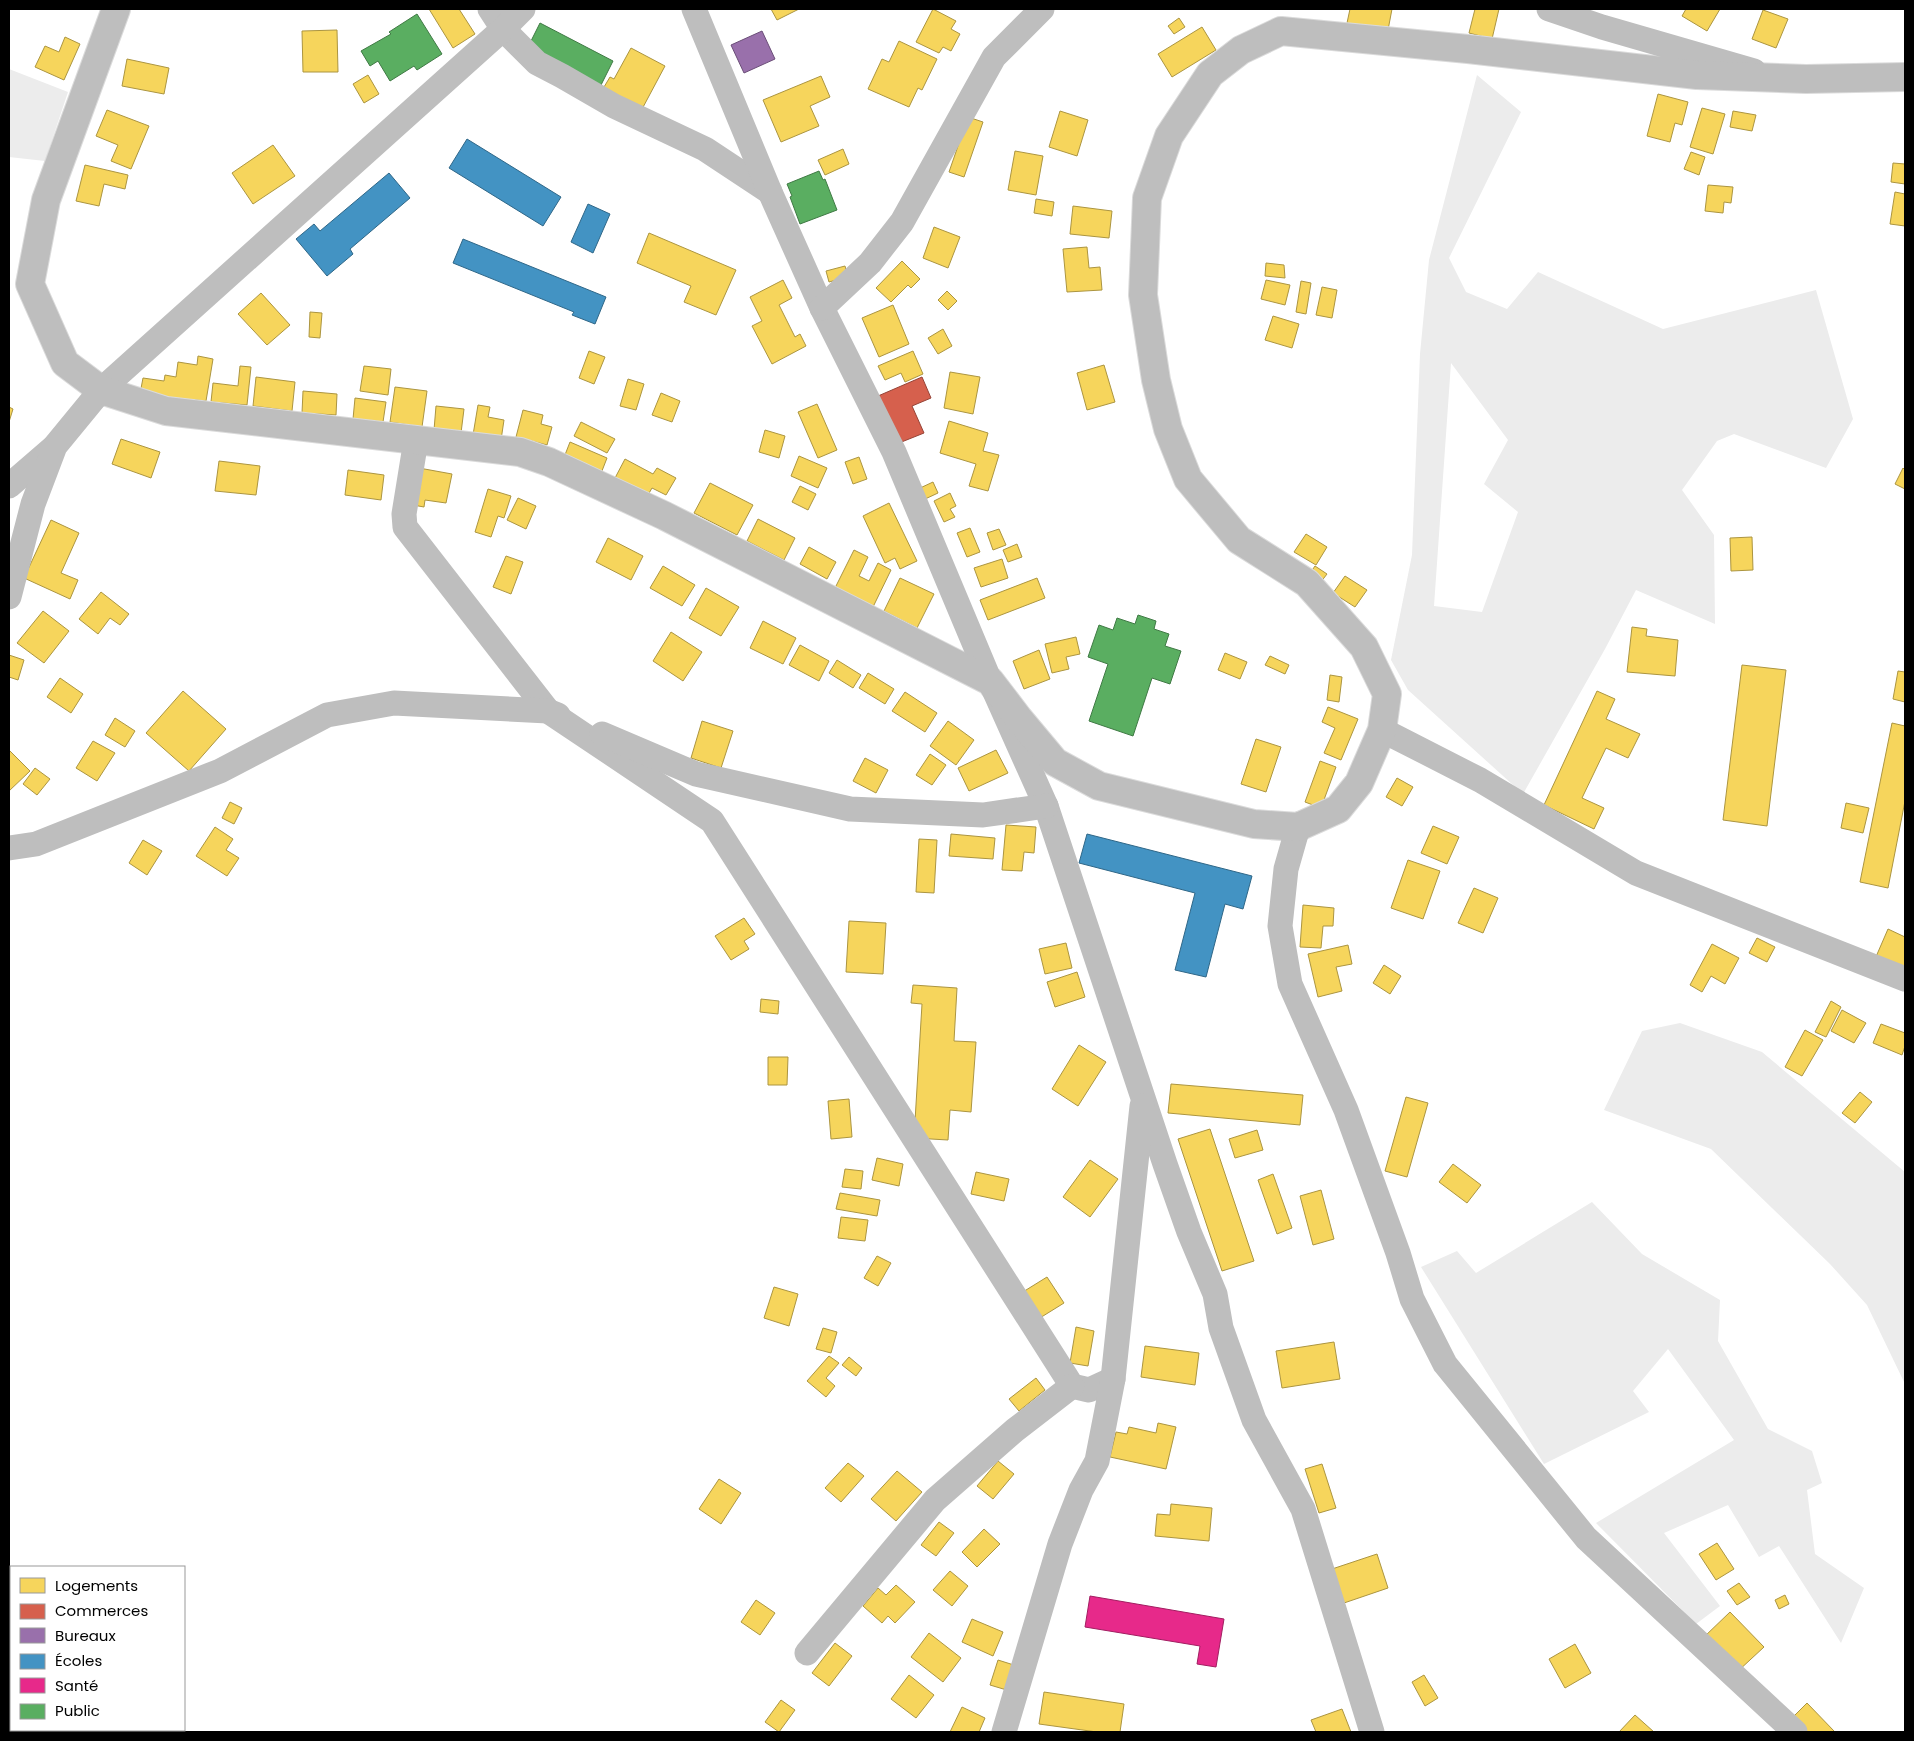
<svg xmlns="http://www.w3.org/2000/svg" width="1914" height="1741" font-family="Poppins,sans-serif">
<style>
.green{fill:#ececec;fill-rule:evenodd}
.homes{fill:#f6d55c;stroke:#ac9540}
.shops{fill:#d6604d;stroke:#964336}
.offices{fill:#9970ab;stroke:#6b4e78}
.schools{fill:#4393c3;stroke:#2f6788}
.health{fill:#e7298a;stroke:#a21d61}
.public{fill:#5aae61;stroke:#3f7a44}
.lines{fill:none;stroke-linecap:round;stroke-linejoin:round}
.major-casing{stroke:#dbdbdb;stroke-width:30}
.minor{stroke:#bebebe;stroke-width:25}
.major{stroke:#bebebe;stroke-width:28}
</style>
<rect width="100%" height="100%" fill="#fff"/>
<g class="green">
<path d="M9,69L68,92L45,161L9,157Z"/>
<path d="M1477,75L1521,112L1449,258L1466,292L1507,309L1538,272L1663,329L1816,290L1853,419L1826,468L1734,434L1717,441L1682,490L1714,535L1715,624L1636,590L1605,649L1523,794L1408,690L1391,660L1412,555L1420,354L1429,260ZM1451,363L1508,440L1484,484L1518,512L1482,612L1434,606Z"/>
<path d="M1680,1023L1762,1052L1905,1172V1384L1867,1305L1830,1264L1711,1149L1604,1110L1642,1031Z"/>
<path d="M1592,1202L1642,1254L1720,1300L1718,1341L1768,1429L1812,1451L1822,1483L1807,1490L1815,1554L1864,1588L1841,1643L1779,1546L1759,1557L1728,1505L1664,1533L1720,1606L1696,1624L1596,1523L1734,1440L1668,1349L1633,1391L1649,1412L1544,1464L1421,1267L1457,1251L1476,1273Z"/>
</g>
<g class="homes">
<path d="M429,9H459L475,34L453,48Z"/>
<path d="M771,9H799L777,20Z"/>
<path d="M933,9L956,21L951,29L960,34L951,51L943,47L939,53L916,42Z"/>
<path d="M1350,9H1392L1388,30L1347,23Z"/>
<path d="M1475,9H1499L1492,39L1469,33Z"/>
<path d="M1686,9H1720L1707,31L1682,16Z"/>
<path d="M1763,10L1788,19L1776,48L1752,39Z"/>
<path d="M1179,18L1185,27L1174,34L1168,26Z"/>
<path d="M1202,27L1216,50L1172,77L1158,54Z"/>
<path d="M337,30L338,72H303L302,31Z"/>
<path d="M65,37L80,44L64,80L35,67L45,46L59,52Z"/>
<path d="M899,41L937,59L922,90L918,88L909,107L868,89L882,59L889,62Z"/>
<path d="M631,48L665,66L641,111L604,87L610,77L614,79Z"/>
<path d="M127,59L169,68L164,94L122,86Z"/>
<path d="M368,75L379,94L364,103L353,84Z"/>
<path d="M821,76L830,97L810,106L819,126L781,142L763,100Z"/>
<path d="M1658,94L1688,102L1682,125L1675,123L1670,142L1647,136Z"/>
<path d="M1702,108L1725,114L1713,154L1690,147Z"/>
<path d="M107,110L149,126L131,169L111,161L118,145L96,136Z"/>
<path d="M1060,111L1088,120L1077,156L1049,147Z"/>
<path d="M1733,111L1756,115L1752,131L1730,127Z"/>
<path d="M968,117L983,122L964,177L949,172Z"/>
<path d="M273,145L295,176L253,204L232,173Z"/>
<path d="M843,149L849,164L825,175L818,160Z"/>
<path d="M1015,151L1043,156L1036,195L1008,190Z"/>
<path d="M1691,152L1705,157L1699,175L1684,169Z"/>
<path d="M1893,163L1905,164V184L1891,182Z"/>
<path d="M85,165L128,175L125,189L104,184L99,206L76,201Z"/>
<path d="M1708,185L1733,187L1731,203L1724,202L1723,213L1705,211Z"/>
<path d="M1895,192L1905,194V226L1890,224Z"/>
<path d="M1036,199L1054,202L1052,216L1034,213Z"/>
<path d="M1073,206L1112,211L1109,238L1070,234Z"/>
<path d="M934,227L960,237L948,268L923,258Z"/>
<path d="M649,233L736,270L716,315L684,302L691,286L637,263Z"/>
<path d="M1087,247L1089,268L1100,267L1102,290L1067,292L1063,249Z"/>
<path d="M902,261L920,279L911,288L908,285L891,302L876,288Z"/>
<path d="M1266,263L1284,265L1285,278L1265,276Z"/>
<path d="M845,266L848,277L829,282L826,271Z"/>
<path d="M783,280L792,298L779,305L795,337L800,334L806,346L772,364L752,326L762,321L750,297Z"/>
<path d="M1266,280L1290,285L1285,305L1261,299Z"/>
<path d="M1301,281L1311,283L1306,314L1296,312Z"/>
<path d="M1322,287L1337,290L1332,318L1316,315Z"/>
<path d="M947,291L957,301L948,310L938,300Z"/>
<path d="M261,293L290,325L267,345L238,314Z"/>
<path d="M893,305L909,344L879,357L862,318Z"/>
<path d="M310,312L322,313L320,338L309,337Z"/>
<path d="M1273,316L1299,324L1292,348L1265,340Z"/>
<path d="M943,329L952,346L938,354L928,338Z"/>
<path d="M589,351L605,357L594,384L579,378Z"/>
<path d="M913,351L923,374L905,382L901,373L885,380L878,366Z"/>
<path d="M198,356L213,359L206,401L195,400L193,408L139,399L143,378L164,381L165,375L176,377L178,362L197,365Z"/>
<path d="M1104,365L1115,402L1087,410L1077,373Z"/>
<path d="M240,366L251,367L247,405L211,402L213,383L238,386Z"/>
<path d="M364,366L391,369L388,395L360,391Z"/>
<path d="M950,372L980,377L973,414L944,408Z"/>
<path d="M256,377L295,382L292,411L253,406Z"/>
<path d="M628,379L644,384L636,410L620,406Z"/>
<path d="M395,387L427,391L422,427L390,422Z"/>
<path d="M303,391L337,394L336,415L302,413Z"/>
<path d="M661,393L680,401L672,422L652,415Z"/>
<path d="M355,398L386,402L383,422L353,419Z"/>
<path d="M817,404L837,450L818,458L798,412Z"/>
<path d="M478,405L490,407L488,417L504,420L501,440L473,435Z"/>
<path d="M436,406L464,409L461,433L434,430Z"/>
<path d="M9,407L13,409L9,422Z"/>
<path d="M523,410L543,415L541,424L552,427L547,445L516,437Z"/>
<path d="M949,421L988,433L983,451L999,455L988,491L969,486L976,464L940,453Z"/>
<path d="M581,422L615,439L607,453L574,436Z"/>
<path d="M765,430L785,436L779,458L759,452Z"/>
<path d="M121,439L160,452L151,478L112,464Z"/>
<path d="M570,442L607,458L600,476L563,460Z"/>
<path d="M799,456L827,468L818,488L791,476Z"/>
<path d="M859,457L867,479L853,484L845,462Z"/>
<path d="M625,459L653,474L657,468L676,478L666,495L652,488L648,495L615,478Z"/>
<path d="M219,461L260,466L256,495L215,491Z"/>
<path d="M419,468L452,474L446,503L425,500L424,507L413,505Z"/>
<path d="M1903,468L1905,470V489L1895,484Z"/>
<path d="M348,470L384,475L381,500L345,495Z"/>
<path d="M933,482L938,493L923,500L918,489Z"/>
<path d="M710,483L753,505L737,535L694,513Z"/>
<path d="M800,486L816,494L808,510L792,502Z"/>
<path d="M488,489L511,496L504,518L498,516L491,537L475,532Z"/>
<path d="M950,493L956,506L950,509L955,517L944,522L934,501Z"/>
<path d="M518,498L536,506L526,529L507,520Z"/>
<path d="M889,503L917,561L900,569L895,558L885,563L863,516Z"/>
<path d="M758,519L795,538L784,560L747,541Z"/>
<path d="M51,520L79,533L61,573L78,580L70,599L24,578Z"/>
<path d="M970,528L980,552L967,557L957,533Z"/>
<path d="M999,529L1006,545L993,550L987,533Z"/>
<path d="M1306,534L1327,547L1316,565L1294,552Z"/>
<path d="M1752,537L1753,570L1731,571L1730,538Z"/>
<path d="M608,538L643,556L631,580L596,562Z"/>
<path d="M1017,544L1022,557L1008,562L1003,550Z"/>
<path d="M809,547L836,562L827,579L800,564Z"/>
<path d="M854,550L868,557L859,576L869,581L878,563L891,570L873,607L835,588Z"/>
<path d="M506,556L523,562L511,594L493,587Z"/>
<path d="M1002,559L1008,578L981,587L974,568Z"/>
<path d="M663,566L695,585L682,606L650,588Z"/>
<path d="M1315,566L1327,574L1317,587L1306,579Z"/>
<path d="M1345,576L1367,590L1355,607L1333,593Z"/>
<path d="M900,578L934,594L917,628L884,611Z"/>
<path d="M1037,578L1045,598L988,620L980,600Z"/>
<path d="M706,588L739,607L721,636L689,618Z"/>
<path d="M101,592L129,614L120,625L110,618L98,634L79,619Z"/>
<path d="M43,611L69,631L44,663L17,643Z"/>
<path d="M763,621L796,638L783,664L750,648Z"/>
<path d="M1632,627L1647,629L1646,636L1678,640L1675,676L1627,672Z"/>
<path d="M671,632L702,652L683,681L653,661Z"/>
<path d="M1076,637L1080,654L1066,657L1069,669L1052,673L1045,644Z"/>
<path d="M800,645L829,661L819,681L789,665Z"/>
<path d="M1039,650L1050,679L1024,689L1013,661Z"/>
<path d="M1225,653L1247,662L1240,679L1218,670Z"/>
<path d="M9,655L24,660L18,680L9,677Z"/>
<path d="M1270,656L1289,665L1285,674L1265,665Z"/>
<path d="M837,660L861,675L853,688L829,673Z"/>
<path d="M1742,665L1786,670L1767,826L1723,820Z"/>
<path d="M1898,671L1905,672V702L1893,699Z"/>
<path d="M868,673L894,689L885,704L859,688Z"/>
<path d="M1330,675L1342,677L1339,702L1327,700Z"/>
<path d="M60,678L83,694L71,713L47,697Z"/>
<path d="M183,691L226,729L189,771L146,733Z"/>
<path d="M1597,691L1615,699L1606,719L1640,734L1628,758L1606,748L1582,798L1604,808L1594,829L1544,805Z"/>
<path d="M905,692L937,713L925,732L892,711Z"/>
<path d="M1328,707L1358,719L1341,760L1324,753L1335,728L1322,722Z"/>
<path d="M115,718L135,731L125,747L105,735Z"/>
<path d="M702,721L733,731L721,768L691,758Z"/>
<path d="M948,721L974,740L956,765L930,746Z"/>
<path d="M1892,723L1905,726V801L1888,888L1860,882Z"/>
<path d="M1256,739L1281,747L1266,792L1241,784Z"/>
<path d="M93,741L115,753L97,781L76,768Z"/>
<path d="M9,750L30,771L9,791Z"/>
<path d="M996,750L1008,773L969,791L958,768Z"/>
<path d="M930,754L946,765L932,785L916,775Z"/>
<path d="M865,758L888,770L876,793L853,781Z"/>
<path d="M1320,761L1336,767L1321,808L1305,802Z"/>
<path d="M35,768L50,779L37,795L23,784Z"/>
<path d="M1397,778L1413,787L1402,806L1386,797Z"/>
<path d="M230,802L242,808L234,824L222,818Z"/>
<path d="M1846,803L1869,808L1863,833L1841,828Z"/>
<path d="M1006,825L1036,827L1034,853L1024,852L1022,871L1002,870Z"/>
<path d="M1433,826L1459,837L1447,864L1421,853Z"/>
<path d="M215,827L233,839L226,850L239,858L227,876L196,856Z"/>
<path d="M951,834L995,838L993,859L949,856Z"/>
<path d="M919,839L937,840L934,893L916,892Z"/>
<path d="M143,840L162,851L147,875L129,863Z"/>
<path d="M1408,860L1440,871L1423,919L1391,908Z"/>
<path d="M1474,888L1498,898L1483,933L1458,923Z"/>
<path d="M1303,905L1334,908L1333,926H1323L1321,948L1300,947Z"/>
<path d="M744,918L755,934L744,941L749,949L731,960L715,936Z"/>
<path d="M849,921L886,923L883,974L846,972Z"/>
<path d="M1888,929L1905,937V971L1875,959Z"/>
<path d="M1757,938L1775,947L1767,962L1749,953Z"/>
<path d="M1066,943L1072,968L1045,974L1039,949Z"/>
<path d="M1712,944L1739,958L1725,984L1711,976L1702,992L1690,985Z"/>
<path d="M1348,945L1352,964L1336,967L1342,991L1318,997L1308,954Z"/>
<path d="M1384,965L1401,976L1390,994L1373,983Z"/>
<path d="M1077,972L1085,997L1055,1007L1047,982Z"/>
<path d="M913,985L957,988L954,1041L976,1042L971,1112L950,1110L948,1140L914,1138L922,1004L911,1003Z"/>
<path d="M761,999L779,1001L778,1014L760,1012Z"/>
<path d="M1831,1001L1841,1007L1826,1037L1815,1032Z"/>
<path d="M1842,1010L1866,1023L1854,1043L1831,1031Z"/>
<path d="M1881,1024L1905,1033V1046L1902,1055L1873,1043Z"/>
<path d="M1805,1030L1823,1040L1802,1076L1785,1067Z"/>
<path d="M1079,1045L1106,1062L1078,1106L1052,1089Z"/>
<path d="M768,1057H788L787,1085H768Z"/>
<path d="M1171,1084L1303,1095L1300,1125L1168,1113Z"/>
<path d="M1860,1092L1872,1102L1855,1123L1842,1113Z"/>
<path d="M1406,1097L1428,1103L1407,1177L1385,1171Z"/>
<path d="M849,1099L852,1137L831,1139L828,1101Z"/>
<path d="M1210,1129L1254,1261L1222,1271L1178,1139Z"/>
<path d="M1257,1130L1263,1150L1235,1158L1229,1139Z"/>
<path d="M877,1158L903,1164L899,1186L872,1180Z"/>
<path d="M1090,1160L1118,1179L1090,1217L1063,1197Z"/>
<path d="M1453,1164L1481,1185L1467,1203L1439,1182Z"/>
<path d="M845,1169L863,1171L861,1189L842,1187Z"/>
<path d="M976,1172L1009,1179L1004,1201L971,1194Z"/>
<path d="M1273,1174L1292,1228L1277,1234L1258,1180Z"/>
<path d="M1321,1190L1334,1239L1313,1245L1300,1196Z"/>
<path d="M840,1193L880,1200L877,1216L836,1209Z"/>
<path d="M841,1217L868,1220L865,1241L838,1238Z"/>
<path d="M877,1256L891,1263L878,1286L864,1278Z"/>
<path d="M1047,1277L1064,1303L1035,1321L1018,1295Z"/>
<path d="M774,1287L798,1294L789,1326L764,1318Z"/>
<path d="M1076,1327L1094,1331L1088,1366L1070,1363Z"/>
<path d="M823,1328L837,1332L831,1353L816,1349Z"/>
<path d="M1334,1342L1340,1379L1282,1388L1276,1351Z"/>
<path d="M1145,1346L1199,1353L1195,1385L1141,1377Z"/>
<path d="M829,1356L839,1363L826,1378L835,1386L826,1397L807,1381Z"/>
<path d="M849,1357L862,1368L856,1376L842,1365Z"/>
<path d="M1036,1378L1045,1390L1019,1411L1009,1399Z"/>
<path d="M1158,1423L1176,1427L1166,1469L1110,1457L1116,1432L1127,1434L1129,1427L1156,1433Z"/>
<path d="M998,1461L1014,1474L993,1499L977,1486Z"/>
<path d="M848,1463L864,1476L841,1502L825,1488Z"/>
<path d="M1322,1464L1336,1508L1319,1513L1305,1469Z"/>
<path d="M897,1471L922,1492L896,1521L871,1499Z"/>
<path d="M719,1479L741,1493L721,1524L699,1509Z"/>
<path d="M1171,1504L1212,1508L1209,1541L1155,1536L1157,1514L1170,1515Z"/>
<path d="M939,1522L954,1533L936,1556L921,1545Z"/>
<path d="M984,1529L1000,1544L977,1567L962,1552Z"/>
<path d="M1717,1543L1734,1569L1716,1580L1699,1554Z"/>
<path d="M1377,1554L1388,1588L1344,1603L1332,1569Z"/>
<path d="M950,1571L968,1586L952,1606L933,1590Z"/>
<path d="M1739,1583L1750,1597L1737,1605L1727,1591Z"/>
<path d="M896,1585L915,1602L895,1623L888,1616L882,1623L863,1606L878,1588L886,1595Z"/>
<path d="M1785,1595L1789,1604L1779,1609L1775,1600Z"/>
<path d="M756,1600L775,1613L760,1635L741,1622Z"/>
<path d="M1730,1612L1764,1647L1737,1672L1704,1637Z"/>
<path d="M972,1619L1003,1632L993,1656L962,1642Z"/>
<path d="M929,1633L961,1658L943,1682L911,1657Z"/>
<path d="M835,1643L852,1656L829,1686L812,1673Z"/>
<path d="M1575,1644L1591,1673L1565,1688L1549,1659Z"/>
<path d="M998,1660L1017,1666L1010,1691L990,1685Z"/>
<path d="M909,1675L934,1695L916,1718L891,1699Z"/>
<path d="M1424,1675L1438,1698L1425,1706L1412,1682Z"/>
<path d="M1044,1692L1124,1704L1120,1732H1097L1039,1724Z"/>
<path d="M781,1700L795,1710L779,1732L765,1722Z"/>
<path d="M1807,1703L1834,1731L1833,1732H1804L1791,1719Z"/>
<path d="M962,1707L985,1718L979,1732H950Z"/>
<path d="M1342,1709L1351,1732H1316L1311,1720Z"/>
<path d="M1635,1715L1654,1732H1619Z"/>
</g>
<path class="shops" d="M922,377L931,398L912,406L924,433L899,443L878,396Z"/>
<path class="offices" d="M762,31L775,59L744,73L731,45Z"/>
<g class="schools">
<path d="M467,139L561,197L543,226L449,168Z"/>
<path d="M389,173L410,198L350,249L353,254L327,276L296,239L314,224L320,231Z"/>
<path d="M588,204L610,214L593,253L571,242Z"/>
<path d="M463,239L606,297L595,324L572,315L574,312L453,263Z"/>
<path d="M1087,834L1252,876L1243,909L1225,904L1206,977L1175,970L1195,893L1079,863Z"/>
</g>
<path class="health" d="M1090,1596L1224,1619L1216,1667L1197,1664L1200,1646L1085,1627Z"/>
<g class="public">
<path d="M417,14L442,54L417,70L414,66L390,81L378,61L370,66L361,51L391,34L389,32Z"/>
<path d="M540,23L613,61L600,87L527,49Z"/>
<path d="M819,171L823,180L825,179L837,210L800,224L790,197L792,196L787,184Z"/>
<path d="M1138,615L1156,621L1154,629L1169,634L1165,646L1181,651L1170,684L1152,678L1133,736L1089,721L1108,664L1088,657L1099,625L1113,630L1117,618L1135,624Z"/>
</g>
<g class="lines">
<defs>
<path id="major" d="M116,9L46,200L30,284L65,363L101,390L166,411L520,452L549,462L665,516L990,681L1019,719L1055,762L1099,786L1254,824L1298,827L1338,809L1359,783L1382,730L1387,694L1364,647L1307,583L1239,540L1188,479L1168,429L1156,380L1143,295L1147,198L1169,136L1210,74L1241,50L1281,31L1468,49L1697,75L1806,79L1905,77"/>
</defs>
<use href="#major" class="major-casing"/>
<g class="minor">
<path d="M490,9L503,29L537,63L562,76L614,106L705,149L770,192"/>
<path d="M694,9L770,192L822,308L894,452L990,681L1046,806L1165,1164L1189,1232L1215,1294L1221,1328L1254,1420L1303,1509L1372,1732"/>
<path d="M1549,9L1602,27L1754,71"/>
<path d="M822,308L870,263L902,222L994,57L1042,9"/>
<path d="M416,440L404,514L405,527L548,711L712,821L1072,1386L1089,1390L1113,1379"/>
<path d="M9,486L53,448"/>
<path d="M9,597L33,504L55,446L101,390L503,29L523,9"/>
<path d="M1382,730L1480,780L1636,873L1905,979"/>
<path d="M602,734L696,774L850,809L983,815L1046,806"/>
<path d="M1298,827L1286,869L1280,926L1290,984L1346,1110L1398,1253L1412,1299L1445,1364L1586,1538L1795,1732"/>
<path d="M9,848L36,844L220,771L327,715L394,703L548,711L558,715"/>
<path d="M807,1653L935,1500L1015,1430L1072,1386"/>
<path d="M1004,1732L1060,1544L1081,1490L1097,1461L1113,1379L1142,1106"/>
</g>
<use href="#major" class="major"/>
</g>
<rect width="1914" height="1741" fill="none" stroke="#000000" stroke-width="20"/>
<rect x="10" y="1566" width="175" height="165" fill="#ffffff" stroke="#999999"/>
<rect x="20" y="1578" width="25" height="15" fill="#f6d55c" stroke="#999999"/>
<text x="55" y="1591" font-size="15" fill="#000000">Logements</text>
<rect x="20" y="1604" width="25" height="15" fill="#d6604d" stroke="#999999"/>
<text x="55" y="1616" font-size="15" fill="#000000">Commerces</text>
<rect x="20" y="1628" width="25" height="15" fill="#9970ab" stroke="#999999"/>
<text x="55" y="1641" font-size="15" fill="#000000">Bureaux</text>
<rect x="20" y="1654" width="25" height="15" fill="#4393c3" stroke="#999999"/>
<text x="55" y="1666" font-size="15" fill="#000000">Écoles</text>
<rect x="20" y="1678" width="25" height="15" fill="#e7298a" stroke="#999999"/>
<text x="55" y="1691" font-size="15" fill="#000000">Santé</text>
<rect x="20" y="1704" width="25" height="15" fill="#5aae61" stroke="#999999"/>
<text x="55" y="1716" font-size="15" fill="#000000">Public</text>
</svg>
